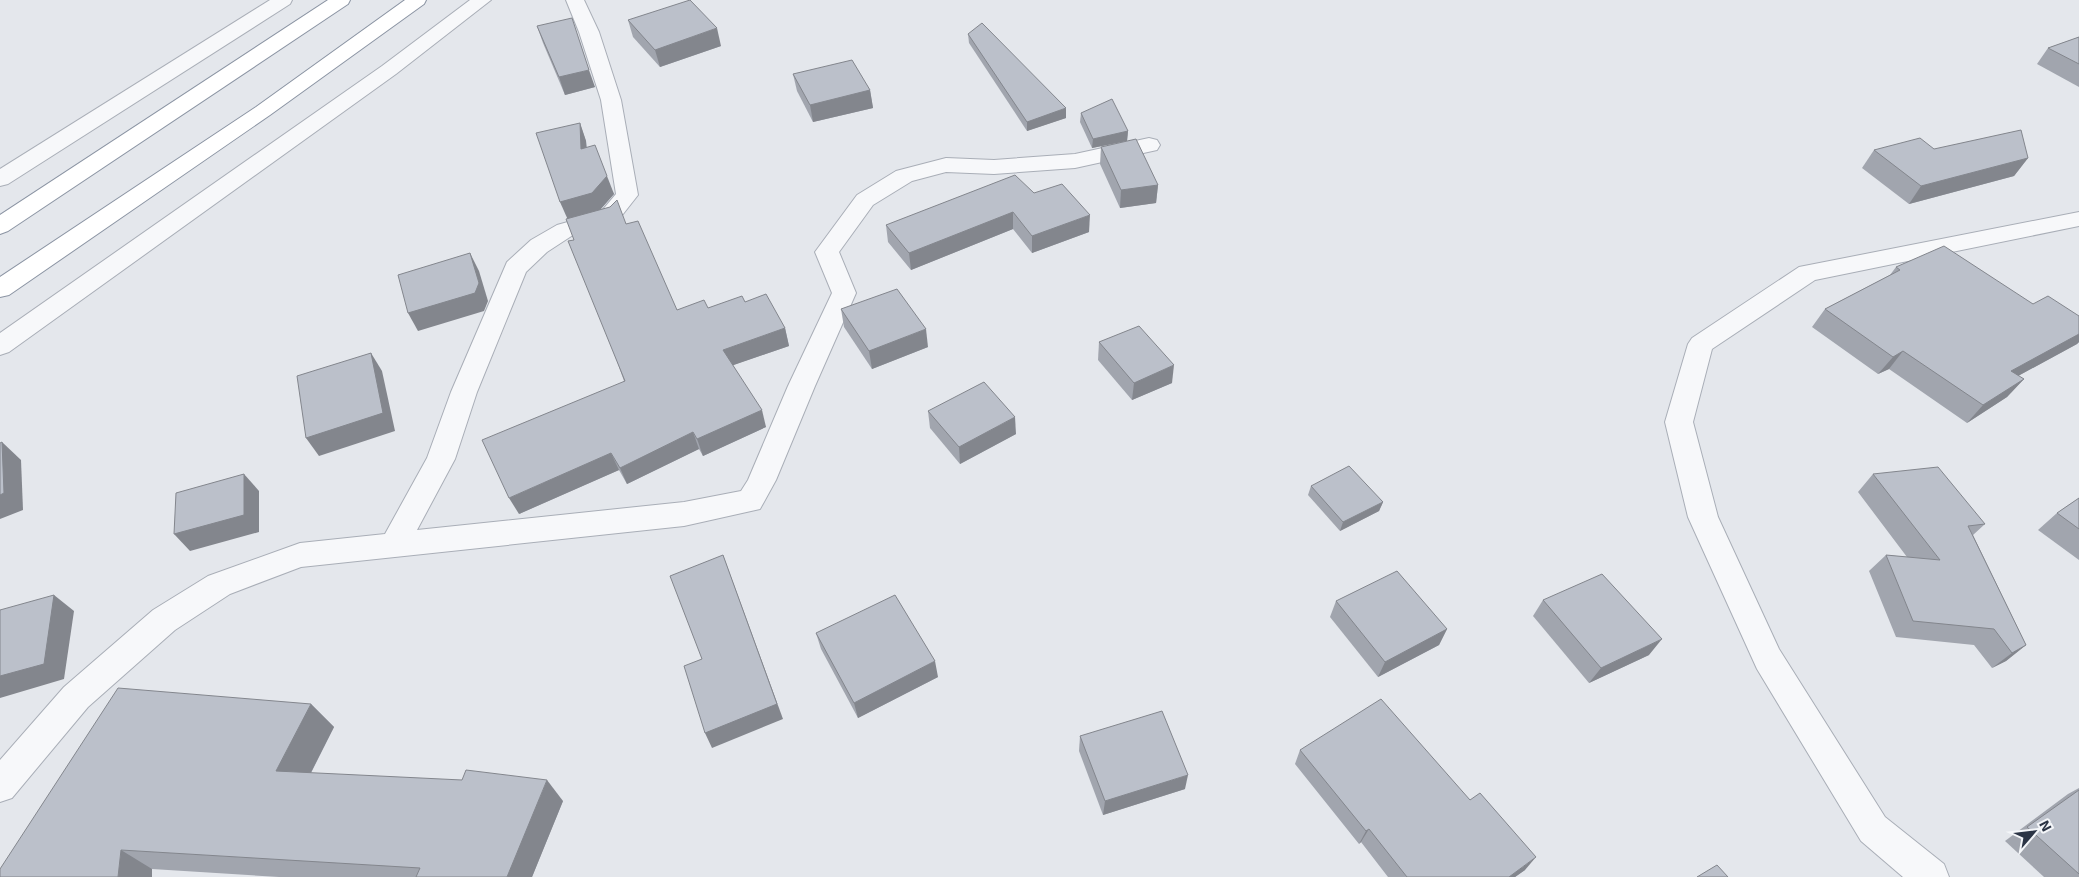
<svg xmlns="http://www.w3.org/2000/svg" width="2079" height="877" font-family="'Exo 2',sans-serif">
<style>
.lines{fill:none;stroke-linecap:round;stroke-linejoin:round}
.minor-casing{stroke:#a9aeb7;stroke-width:2}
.tertiary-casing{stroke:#a9aeb7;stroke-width:2}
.trunk-casing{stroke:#8b94a3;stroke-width:2}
.minor{fill:#f7f8fa;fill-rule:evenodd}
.tertiary{fill:#f7f8fa;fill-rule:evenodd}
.trunk{fill:#fff;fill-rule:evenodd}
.wall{fill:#a1a5ae}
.shaded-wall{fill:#83868d}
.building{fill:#bbc0ca;stroke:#83868d}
</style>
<rect width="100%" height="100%" fill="#e4e7ec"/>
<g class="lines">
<defs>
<g id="minor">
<path d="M566,0H584L599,32L621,100L638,195L616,223L573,235L547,252L526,272L477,392L455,459L417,530L684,502L741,491L748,480L788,386L832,293L815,252L857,195L896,171L946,158L994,160L1075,154L1149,138L1157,140L1160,145L1157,150L1075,168L994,174L946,172L912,181L873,205L839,252L856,293L815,386L776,480L760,509L684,526L301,567L230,594L175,630L88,707L12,798L0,802V760L64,687L153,610L208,576L300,543L385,534L427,458L451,392L507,262L531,240L557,225L600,213L616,194L601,100L579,32Z"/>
<path d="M2079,212V226L1815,280L1712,349L1693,422L1718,517L1779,649L1885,817L1944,864L1949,877H1903L1861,841L1757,669L1688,517L1665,422L1688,344L1692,338L1799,267Z"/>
</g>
<g id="tertiary">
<path d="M270,0H292L290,4L8,184L0,186V169Z"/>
<path d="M470,0H491L396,74L9,352L0,355V333L382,66Z"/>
</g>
<g id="trunk">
<path d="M328,0H350L348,4L8,231L0,234V215Z"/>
<path d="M405,0H426L424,4L270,115L9,295L0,297V277L256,107Z"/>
</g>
</defs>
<use href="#minor" class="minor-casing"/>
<use href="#tertiary" class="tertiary-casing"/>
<use href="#trunk" class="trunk-casing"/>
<use href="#minor" class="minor"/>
<use href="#tertiary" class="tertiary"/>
<use href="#trunk" class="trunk"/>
</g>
<g class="wall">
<path d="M628,20L721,46L660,67L633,37Z"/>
<path d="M537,26L595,87L565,95L543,43Z"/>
<path d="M968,34L1066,118L1027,131L969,43Z"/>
<path d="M2079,37V87L2037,64L2048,48Z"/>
<path d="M793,74L870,90L873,108L813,122L797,91Z"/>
<path d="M1081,113L1128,131L1127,141L1092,148L1080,122Z"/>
<path d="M580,123L586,141L587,148L614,194L600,210L626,224L677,310L708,308L745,302L785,328L789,346L733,365L766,427L703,456L699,449L627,484L619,470L519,514L624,381L574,240L567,219Z"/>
<path d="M1101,147L1158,185L1156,203L1120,208L1100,164Z"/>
<path d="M1934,149L2028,158L2014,176L1909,204L1862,168L1874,150Z"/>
<path d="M1034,193L1089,232L1032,253L1013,229L911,270L888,242L886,225Z"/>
<path d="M1896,267L2079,316V342L2077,344L2018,376L2024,379L2007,397L1967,423L1889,369L1878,374L1812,327L1825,309L1890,275Z"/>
<path d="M841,309L928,347L872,369L844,327Z"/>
<path d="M1099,342L1172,383L1132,400L1098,360Z"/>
<path d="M928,411L1016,434L960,464L930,428Z"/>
<path d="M1873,474L1985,524L1973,535L2026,645L2006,661L1992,668L1974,645L1896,637L1869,571L1886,555L1907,557L1858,492Z"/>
<path d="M1311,486L1383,502L1379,511L1340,531L1308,495Z"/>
<path d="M2079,498V560L2038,530L2057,513Z"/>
<path d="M1543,600L1649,655L1589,683L1533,616Z"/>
<path d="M1336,601L1447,629L1439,645L1378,677L1330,617Z"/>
<path d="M816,633L938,677L858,718L821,649Z"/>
<path d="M311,704L334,727L311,773L563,801L532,877H279L152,869V877H0Z"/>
<path d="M1080,736L1185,789L1103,815L1079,751Z"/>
<path d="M1300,750L1525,870L1515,877H1388L1361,842L1359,844L1295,764Z"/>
<path d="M2079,788V877H2044L2005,841L2068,794Z"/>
</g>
<g class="shaded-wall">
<path d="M717,28L721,46L660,67L655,50Z"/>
<path d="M589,70L595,87L565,95L559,77Z"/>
<path d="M870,90L873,108L813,122L810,105Z"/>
<path d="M1066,108V118L1027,131V122Z"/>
<path d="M580,123L586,141L587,167L581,149Z"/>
<path d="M1128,131L1127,141L1092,148L1093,139Z"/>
<path d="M2028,158L2014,176L1909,204L1921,186Z"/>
<path d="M607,176L614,194L599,211L568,220L560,202Z"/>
<path d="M1158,185L1156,203L1120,208L1121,190Z"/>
<path d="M1013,212V229L911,270L909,253Z"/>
<path d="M1090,215L1089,232L1032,253V236Z"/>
<path d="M470,253L479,271L488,301L484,311L418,331L408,313Z"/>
<path d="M785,328L789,346L728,367L723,350Z"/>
<path d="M926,329L928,347L872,369L869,351Z"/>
<path d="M2079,334V342L2077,344L1994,389L2011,371Z"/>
<path d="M1903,351L1889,369L1878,374L1893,357Z"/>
<path d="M371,353L382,371L395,431L319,456L306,438Z"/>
<path d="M1174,365L1172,383L1132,400L1134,383Z"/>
<path d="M2024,379L2007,397L1967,423L1983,405Z"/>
<path d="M762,410L766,427L703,456L697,439Z"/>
<path d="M1015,417L1016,434L960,464L959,447Z"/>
<path d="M693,432L699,449L627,484L620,468Z"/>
<path d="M2,442L21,460L23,510L0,519V495Z"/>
<path d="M611,453L619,470L519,514L509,498Z"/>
<path d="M244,474L259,491V532L190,551L174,534Z"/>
<path d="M1383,502L1379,511L1340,531L1343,522Z"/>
<path d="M723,555L783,719L712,748L705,733Z"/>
<path d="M54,595L74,611L64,679L0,698V676Z"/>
<path d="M1447,629L1439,645L1378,677L1385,662Z"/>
<path d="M1662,639L1649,655L1589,683L1601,668Z"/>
<path d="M2026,645L2006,661L1992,668L2012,653Z"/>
<path d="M935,661L938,677L858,718L854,703Z"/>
<path d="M311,704L334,727L301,792L276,771Z"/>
<path d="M1188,775L1185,789L1103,815L1105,801Z"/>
<path d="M547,780L563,801L532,877H507Z"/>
<path d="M1369,829L1361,842L1359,844L1366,831Z"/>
<path d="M121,850L152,869V877H118Z"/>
<path d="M1536,857L1525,870L1515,877H1509Z"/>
</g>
<g class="building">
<path d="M690,0L717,28L655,50L628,20Z"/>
<path d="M572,18L589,70L559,77L537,26Z"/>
<path d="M982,23L1066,108L1027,122L968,34Z"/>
<path d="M2079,37V64L2048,48Z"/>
<path d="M852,60L870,90L810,105L793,74Z"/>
<path d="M1112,99L1128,131L1093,139L1081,113Z"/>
<path d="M580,123L581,149L595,145L607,176L592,193L560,202L536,133Z"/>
<path d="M2021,130L2028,158L1921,186L1874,150L1920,138L1934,149Z"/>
<path d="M1136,139L1158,185L1121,190L1101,147Z"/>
<path d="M1015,175L1034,193L1062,184L1090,215L1032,236L1013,212L909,253L886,225Z"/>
<path d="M617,200L626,224L638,221L677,310L704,300L708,308L742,296L745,302L766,294L785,328L723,350L762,410L697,439L693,432L620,468L611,453L509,498L482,440L625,381L568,241L574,240L566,219L610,207Z"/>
<path d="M1944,246L2033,304L2048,296L2079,316V334L2011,371L2024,379L1983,405L1903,351L1893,357L1825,309L1900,270L1896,267Z"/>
<path d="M470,253L479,283L475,293L408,313L398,275Z"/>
<path d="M897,289L926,329L869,351L841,309Z"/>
<path d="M1139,326L1174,365L1134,383L1099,342Z"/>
<path d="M371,353L383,413L306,438L297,376Z"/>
<path d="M984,382L1015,417L959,447L928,411Z"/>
<path d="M2,442L4,493L0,495V443Z"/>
<path d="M1349,466L1383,502L1343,522L1311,486Z"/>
<path d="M1938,467L1985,524L1968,526L2026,645L2012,653L1994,629L1913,621L1886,555L1940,560L1873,474Z"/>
<path d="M244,474V515L174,534L176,493Z"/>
<path d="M2079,498V529L2057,513Z"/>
<path d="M723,555L777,704L705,733L684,666L702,659L670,576Z"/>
<path d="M1397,571L1447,629L1385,662L1336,601Z"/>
<path d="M1602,574L1662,639L1601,668L1543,600Z"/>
<path d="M54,595L44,664L0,676V610Z"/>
<path d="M895,595L935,661L854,703L816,633Z"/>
<path d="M118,688L311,704L276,771L462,780L466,770L547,780L507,877H416L420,868L121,850L118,877H0V869Z"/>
<path d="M1381,699L1470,800L1480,793L1536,857L1509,877H1407L1369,829L1366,831L1300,750Z"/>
<path d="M1162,711L1188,775L1105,801L1080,736Z"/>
<path d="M2079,790V874L2027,827Z"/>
<path d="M1717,865L1728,877H1697Z"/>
</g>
<g transform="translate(2034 832) rotate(62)" stroke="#f4f6f9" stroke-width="4" paint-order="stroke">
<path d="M0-4L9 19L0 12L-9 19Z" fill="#2b3445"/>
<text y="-8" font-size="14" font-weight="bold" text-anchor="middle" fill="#2b3445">N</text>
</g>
</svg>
